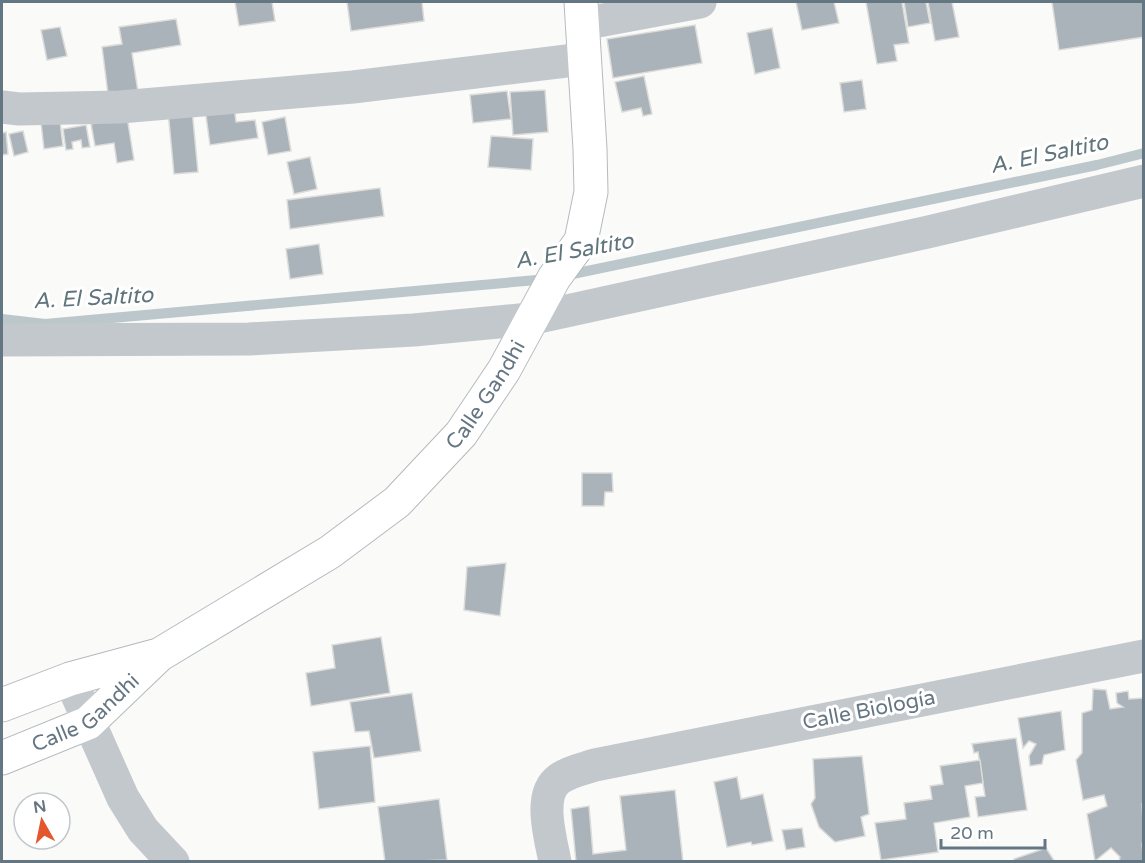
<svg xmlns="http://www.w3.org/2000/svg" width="1145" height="863" font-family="'Varela Round',sans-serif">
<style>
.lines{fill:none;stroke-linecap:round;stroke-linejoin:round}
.stream{stroke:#bbc7cb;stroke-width:10}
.building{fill:#aab3b9;stroke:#dcdcda;stroke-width:1.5}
.secondary-casing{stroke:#b3babf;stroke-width:35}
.minor{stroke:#c3c8cc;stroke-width:33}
.secondary{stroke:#fff;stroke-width:33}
.labels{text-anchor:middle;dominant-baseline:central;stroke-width:6;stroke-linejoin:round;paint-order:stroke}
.street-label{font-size:21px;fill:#657683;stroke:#fff}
.water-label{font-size:22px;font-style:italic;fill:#60757c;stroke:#fff}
</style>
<rect width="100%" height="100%" fill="#fafaf8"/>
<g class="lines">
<g class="stream">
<path d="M563,276L1097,165L1144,153"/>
<path d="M2,319L45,324L548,279"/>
</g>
</g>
<g class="building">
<path d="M235,2H272L275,21L239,26Z"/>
<path d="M347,2H422L424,21L351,31Z"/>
<path d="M796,2H834L839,23L802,30Z"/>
<path d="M866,2H902L909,43L894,45L897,61L877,64Z"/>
<path d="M904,2H926L930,23L908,27Z"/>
<path d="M928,2H952L959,37L935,41Z"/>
<path d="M1052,2H1144V37L1059,50Z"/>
<path d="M176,19L181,45L132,53L139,98L109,102L102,47L122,44L119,27Z"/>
<path d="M695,25L702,63L613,78L607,39Z"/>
<path d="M60,27L67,56L47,60L41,30Z"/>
<path d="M772,28L780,68L755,74L747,33Z"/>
<path d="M644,76L652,114L643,116L641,108L622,112L615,82Z"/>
<path d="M862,80L866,109L844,112L840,83Z"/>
<path d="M545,90L548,132L513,135L510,92Z"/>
<path d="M507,91L511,119L473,123L470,95Z"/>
<path d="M234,105L236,122L255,120L258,138L210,145L205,109Z"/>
<path d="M192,109L198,172L174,174L168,111Z"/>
<path d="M127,117L134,160L117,163L114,143L95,146L91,124Z"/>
<path d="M285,117L291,151L268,155L262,122Z"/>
<path d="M60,121L63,146L44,149L41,123Z"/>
<path d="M86,125L90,147L82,148L81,140L72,142L73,149L66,150L63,129Z"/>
<path d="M23,131L28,152L14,156L9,134Z"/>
<path d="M6,132L8,154L2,155V133Z"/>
<path d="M491,136L533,139L531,170L488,167Z"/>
<path d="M310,157L317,189L294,194L287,162Z"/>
<path d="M380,188L384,216L290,229L287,200Z"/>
<path d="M319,244L323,274L290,279L286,249Z"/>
<path d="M582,473H612L613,492H605L604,506H582Z"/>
<path d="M506,563L500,616L464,610L467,567Z"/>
<path d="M381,637L390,693L311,706L306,673L335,668L332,645Z"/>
<path d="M1093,689L1106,690L1110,709L1123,707L1117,703L1116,693L1128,691L1129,699L1144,698V804H1142L1144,840L1142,844L1144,862H1119L1120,857L1111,848L1095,861L1087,814L1107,806L1104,795L1083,800L1076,760L1082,753V713L1092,710Z"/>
<path d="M412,693L421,751L374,758L369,731L355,732L350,702Z"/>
<path d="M1061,711L1065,750L1044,755L1042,764L1030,766L1029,756L1036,744L1029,741L1023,748L1018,718Z"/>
<path d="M1016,738L1027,810L978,817L975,797L985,796L978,752L974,753L972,744Z"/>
<path d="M370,746L375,802L319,809L313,752Z"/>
<path d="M862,756L869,814L861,817L865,836L835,842L819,827L811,804L815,798L813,759Z"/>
<path d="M980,760L983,783L965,786L970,817L934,823L938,852L881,860L875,823L906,819L904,803L932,799L930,786L943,784L940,766Z"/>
<path d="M737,777L741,799L763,794L773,841L752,845L751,842L727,847L714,782Z"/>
<path d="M675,790L683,862H576L571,809L589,806L593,854L626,850L620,796Z"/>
<path d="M439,799L447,860L385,862L378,807Z"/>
<path d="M802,828L805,847L786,850L782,830Z"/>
<path d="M1046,848L1055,862H1014V859Z"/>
</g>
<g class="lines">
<defs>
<g id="secondary">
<path d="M2,705L70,679L155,656"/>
<path id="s1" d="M2,758L88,723L159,655L330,552L397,502L461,434L504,370L554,278L581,241L591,192L590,149L581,2"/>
</g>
</defs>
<use href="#secondary" class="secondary-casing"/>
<g class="minor">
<path d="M582,24L700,2"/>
<path d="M2,107L19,109L120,107L353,87L583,59"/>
<path d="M2,340L249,339L414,330L530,319L928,232L1144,181"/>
<path d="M70,679L123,798L143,830L173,862"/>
<path d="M555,862C551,839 537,795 559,779C570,771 583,769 595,765L1144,656"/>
</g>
<use href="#secondary" class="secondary"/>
</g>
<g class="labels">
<g class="street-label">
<text stroke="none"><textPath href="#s1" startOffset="614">Calle Gandhi</textPath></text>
<text stroke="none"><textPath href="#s1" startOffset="96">Calle Gandhi</textPath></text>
<text transform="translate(869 710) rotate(-11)">Calle Biología</text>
</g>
<g class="water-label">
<text transform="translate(1049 154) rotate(-12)">A. El Saltito</text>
<text transform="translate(574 251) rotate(-10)">A. El Saltito</text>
<text transform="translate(93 298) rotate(-3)">A. El Saltito</text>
</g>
</g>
<rect width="1145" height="863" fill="none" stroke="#657683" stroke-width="6"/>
<g transform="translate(42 821) rotate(351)"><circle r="28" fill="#ffffff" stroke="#c1c8cd" stroke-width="1.5"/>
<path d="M0-4.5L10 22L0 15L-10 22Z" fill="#e4572e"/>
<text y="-9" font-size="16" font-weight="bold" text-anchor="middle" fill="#657683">N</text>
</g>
<path d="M941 839v9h104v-9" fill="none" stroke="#657683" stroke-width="3"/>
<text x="950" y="839" font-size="18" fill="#657683" stroke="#ffffff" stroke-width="4.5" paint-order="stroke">20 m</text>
</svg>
